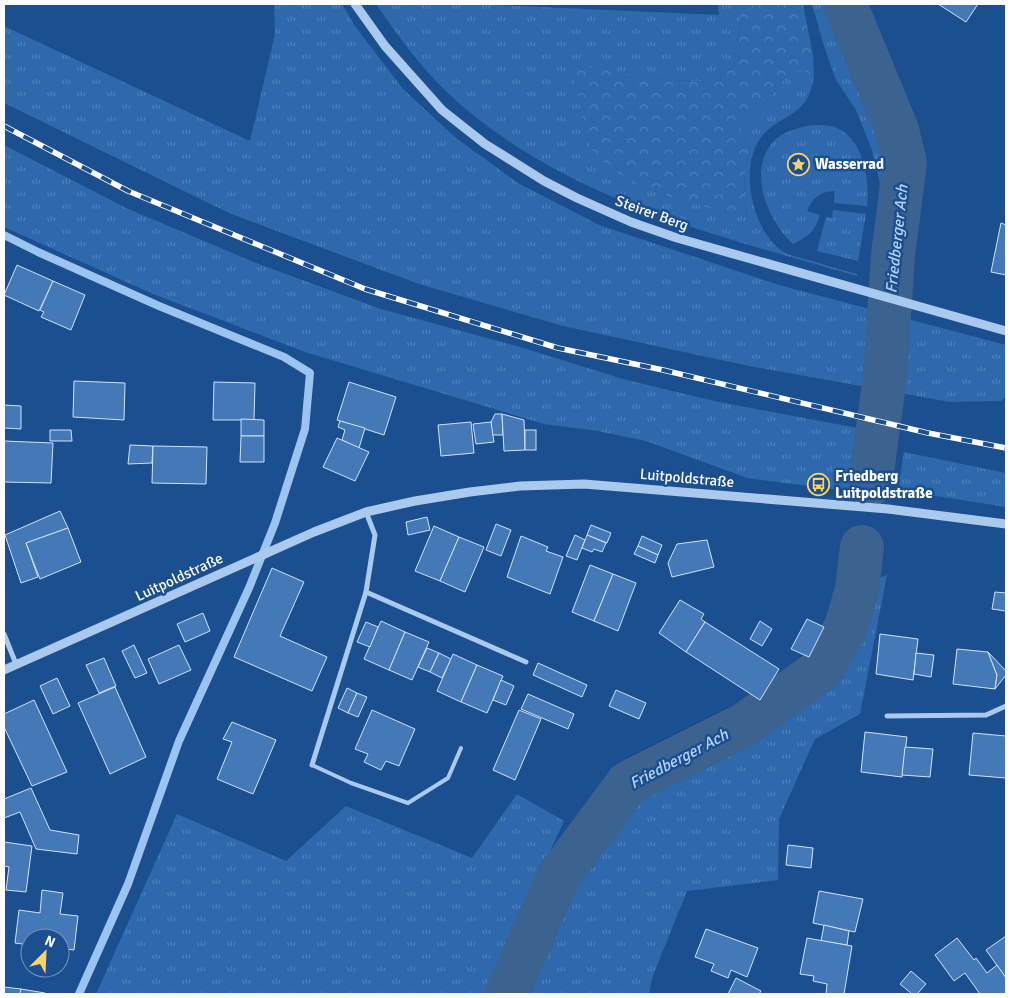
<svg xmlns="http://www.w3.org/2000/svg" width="1010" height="998" font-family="Signika,sans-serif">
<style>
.grass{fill:url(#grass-tufts)}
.forest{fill:url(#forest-crowns)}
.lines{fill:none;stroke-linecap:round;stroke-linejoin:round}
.stream{stroke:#9cc4f0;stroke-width:8}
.river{stroke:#3c6290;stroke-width:44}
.building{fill:#4478b7;stroke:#cfe3fa}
.service{stroke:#a9c9ee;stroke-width:4}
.minor{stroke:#a9c9ee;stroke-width:5}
.tertiary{stroke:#a9c9ee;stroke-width:9}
.rail-casing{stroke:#fff;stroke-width:5.5}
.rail{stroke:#1b4f8f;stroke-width:4;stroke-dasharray:11;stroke-linecap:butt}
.labels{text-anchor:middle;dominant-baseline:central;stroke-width:5;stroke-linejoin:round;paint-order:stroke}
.poi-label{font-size:15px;font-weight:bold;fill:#fff;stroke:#1b4f8f;text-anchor:start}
.street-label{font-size:15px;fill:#fff;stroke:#1b4f8f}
.water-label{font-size:16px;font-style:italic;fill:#b5d3f5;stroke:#1b4f8f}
</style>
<defs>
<pattern id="grass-tufts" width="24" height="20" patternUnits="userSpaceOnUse" patternTransform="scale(1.25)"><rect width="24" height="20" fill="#2e69ad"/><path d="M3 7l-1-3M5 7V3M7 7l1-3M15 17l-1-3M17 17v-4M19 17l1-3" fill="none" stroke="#4d80b9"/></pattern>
<pattern id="forest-crowns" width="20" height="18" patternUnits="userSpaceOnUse" patternTransform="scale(1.25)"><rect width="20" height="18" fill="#2e69ad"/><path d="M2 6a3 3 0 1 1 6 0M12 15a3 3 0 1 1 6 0" fill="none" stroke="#4d80b9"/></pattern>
</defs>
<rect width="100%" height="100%" fill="#1b4f8f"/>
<g class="grass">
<path d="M274,4H342L355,26L403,89L456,138L518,183L599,225L779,285L1006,345V397L1001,401L950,402L749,366L563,326L419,284L231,214L4,103V26L250,141L275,34Z"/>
<path d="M376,4H472L719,15L718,4H740V22L734,67L705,82L657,79L626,178C666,194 705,210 747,214L744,198L745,171L750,149L741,129L779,87L789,70H802L814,77C807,118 785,111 763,135C737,164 752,233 784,252C791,256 801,258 809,260C825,265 841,270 857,274V276C718,236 573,201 461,105C427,76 401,40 376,4Z"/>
<path d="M812,4H836L882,115L896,154L895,192L889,249H873L880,183L872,150L856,110L836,80L824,46Z"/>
<path d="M813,125C821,125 830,125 837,128C864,140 870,180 867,206L834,203L835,191C821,191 812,198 807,211L820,215C815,231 808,237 793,244C769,222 747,173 772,143C781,132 799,127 813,125Z"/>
<path d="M4,145L126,208L256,263L381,309L520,347L623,379L714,401L863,429L857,492L747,478L646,441L598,431L544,424L305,352L153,294L4,227Z"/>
<path d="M833,210L866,214L858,261L817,251L826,217L832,218Z"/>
<path d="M904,452L1006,473V507L898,490Z"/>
<path d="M887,575L860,714L815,739L779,819L778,880L687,891L652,978L649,994H518L611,768L712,728L812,664L834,594Z"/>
<path d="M517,794L564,821L484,994H96L177,814L286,861L346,806L472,858Z"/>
</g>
<path class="forest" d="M740,4H803L813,55L814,77L802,70H789L779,87L741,129L750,149L745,172L744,198L747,215C703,209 609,185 588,143C585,136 585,127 583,120C580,104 576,88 573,72L588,67L657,79L705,82L734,67L740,22Z"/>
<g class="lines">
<path class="stream" d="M4,235L38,252L159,306L284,357L310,373L305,429L275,523L249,588L179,741L128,884L79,994"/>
<g class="river">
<path d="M845,4L897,130L905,163L893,255L885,378L870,485"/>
<path d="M507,994L558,877L628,783L744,725L822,669L846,627L857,589L862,547"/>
</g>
</g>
<g class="building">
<path d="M938,4H978L966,22Z"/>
<path d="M1001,223L1006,225V275L991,272Z"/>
<path d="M17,265L53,281L39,311L4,295Z"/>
<path d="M53,281L85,295L71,330L41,317L44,312L40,310Z"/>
<path d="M74,381L125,383L124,420L73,417Z"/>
<path d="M214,382L255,383L254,420H213Z"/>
<path d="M349,382L396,397L384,435L337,420Z"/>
<path d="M4,405L21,406V429L4,428Z"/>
<path d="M495,414H502L503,435H492L491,422Z"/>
<path d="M502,414L524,420L525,450L504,451Z"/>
<path d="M241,419L264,420V436H241Z"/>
<path d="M340,421L365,428L359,448L342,440L345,430L338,427Z"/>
<path d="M471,422L474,453L441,456L438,425Z"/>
<path d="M491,422L494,442L476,444L473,424Z"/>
<path d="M50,430H71L72,441H50Z"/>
<rect x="525" y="430" width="11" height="20"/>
<path d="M241,436H264V462H240Z"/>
<path d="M337,438L369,452L355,481L323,467Z"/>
<path d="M4,441L53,443L51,483L4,482Z"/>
<path d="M130,445L153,446L152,463L128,464Z"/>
<path d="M153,446L207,447L206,484L152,483Z"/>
<path d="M60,511L68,528L26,543L38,577L21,583L5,535Z"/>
<path d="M427,517L430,530L408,535L406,522Z"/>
<path d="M496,524L511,530L501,556L486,550Z"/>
<path d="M591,525L611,533L607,543L587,535Z"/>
<path d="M434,526L459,537L440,581L415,571Z"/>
<path d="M68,528L81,562L40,579L26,543Z"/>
<path d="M575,535L585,540L577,560L566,556Z"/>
<path d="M587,535L606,543L602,552L594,549L592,552L582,548Z"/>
<path d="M521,536L548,547L546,551L563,557L550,594L507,577Z"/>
<path d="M642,536L662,545L658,555L638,546Z"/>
<path d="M459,537L484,547L465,592L440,581Z"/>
<path d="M707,540L714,567L672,577L668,563L677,544Z"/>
<path d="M638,546L658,555L655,563L634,554Z"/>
<path d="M590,565L613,574L594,621L572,612Z"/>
<path d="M272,568L304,582L280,636L327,657L312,691L234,657Z"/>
<path d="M613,574L636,583L618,631L594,621Z"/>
<path d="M995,592L1006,593V611L992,609Z"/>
<path d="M680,600L704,614L701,619L705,622L686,652L659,633Z"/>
<path d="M203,613L210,631L185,642L177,624Z"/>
<path d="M807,619L824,627L809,657L791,649Z"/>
<path d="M381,621L405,632L389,670L364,659Z"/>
<path d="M760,621L772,629L762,646L750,639Z"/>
<path d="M366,622L378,627L370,647L357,642Z"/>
<path d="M705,622L779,669L760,700L686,652Z"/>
<path d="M405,632L429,642L412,680L389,670Z"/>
<path d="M880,634L918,639L913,680L876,674Z"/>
<path d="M134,645L147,673L135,678L122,651Z"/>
<path d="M179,645L191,670L159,684L148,659Z"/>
<path d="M427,648L439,653L430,672L418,667Z"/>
<path d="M957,649L988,652L997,675L995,689L953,684Z"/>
<path d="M988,652L1006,671V675L995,689L997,675Z"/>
<path d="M439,653L451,659L442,678L430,672Z"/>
<path d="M916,653L934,655L931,677L914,674Z"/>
<path d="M453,654L477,665L461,702L437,691Z"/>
<path d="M104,658L116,686L99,693L86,665Z"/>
<path d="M538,663L587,685L582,697L533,675Z"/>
<path d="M477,665L503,676L487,713L461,702Z"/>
<path d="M57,678L70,706L53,714L40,686Z"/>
<path d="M501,680L514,686L506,705L493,700Z"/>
<path d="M115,687L146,757L110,774L78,703Z"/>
<path d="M347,688L357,693L348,713L338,708Z"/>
<path d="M616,690L646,703L639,719L609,706Z"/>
<path d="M357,693L367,697L358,717L348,713Z"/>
<path d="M528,694L574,714L568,729L521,709Z"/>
<path d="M34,700L67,772L32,786L4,727V714Z"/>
<path d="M372,710L415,729L399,766L386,761L381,770L364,762L368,754L355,749Z"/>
<path d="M519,710L541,719L515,780L493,770Z"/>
<path d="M232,722L276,740L253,794L217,779L232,742L223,739Z"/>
<path d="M865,732L907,737L902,777L861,772Z"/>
<path d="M973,733L1006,736V778L969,775Z"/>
<path d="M905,747L933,749L930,777L902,775Z"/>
<path d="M31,788L50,830L79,835L77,854L36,849L20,812L4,818V799Z"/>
<path d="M4,842L32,846L26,892L6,890L9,867L4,866Z"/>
<path d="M788,845L813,848L811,868L786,865Z"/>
<path d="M42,890L63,893L60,914L78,916L74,950L60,948V938H30V945L15,943L19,910L40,913Z"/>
<path d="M819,891L863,899L855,932L813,923Z"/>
<path d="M824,925L849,931L847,945L821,941Z"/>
<path d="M706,929L758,948L747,977L731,970L728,978L711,971L714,964L695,957Z"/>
<path d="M1006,936V978L986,950Z"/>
<path d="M807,938L852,946L844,994H826L827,984L813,981L814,976L800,974Z"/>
<path d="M957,938L974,960L976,958L987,973L997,965L1006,978V994H980L965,973L954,981L935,955Z"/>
<path d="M911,971L926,984L917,994H912L900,984Z"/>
<path d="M736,978L761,991L759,994H728Z"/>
<path d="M4,987L21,989L20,994H4Z"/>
<path d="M21,989L45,993V994H20Z"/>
</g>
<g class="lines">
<path class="service" d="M312,765L351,783L408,803L448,778L461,748"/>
<g class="minor">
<path d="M366,592L526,662"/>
<path d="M4,634L16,664"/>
<path d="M887,716L986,715L1006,706"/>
<path d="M312,765L366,592L375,535L366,512"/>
</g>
<g class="tertiary">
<path d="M355,4L385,46L442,110L485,144L544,181L577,198L631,222L677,238L1006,331"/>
<path d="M4,670L314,532L366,512L415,501L470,492L520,486L584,484L888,509L1006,524"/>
</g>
<defs>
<path id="rail" d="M4,126L128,191L365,289L558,348L663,370L928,433L1006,448"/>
</defs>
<use href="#rail" class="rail-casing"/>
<use href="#rail" class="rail"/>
</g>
<defs>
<symbol id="sight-ring" viewBox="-11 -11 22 22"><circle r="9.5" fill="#1b4f8f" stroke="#ffd166" stroke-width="1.5"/><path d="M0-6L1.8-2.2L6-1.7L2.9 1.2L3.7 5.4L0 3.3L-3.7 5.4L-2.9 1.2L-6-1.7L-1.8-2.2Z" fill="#ffd166"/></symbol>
<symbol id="bus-ring" viewBox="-11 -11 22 22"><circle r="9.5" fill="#1b4f8f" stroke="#ffd166" stroke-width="1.5"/><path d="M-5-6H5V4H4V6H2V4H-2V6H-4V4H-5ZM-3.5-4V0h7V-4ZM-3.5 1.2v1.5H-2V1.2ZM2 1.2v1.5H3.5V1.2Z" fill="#ffd166"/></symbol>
</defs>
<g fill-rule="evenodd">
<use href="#sight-ring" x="786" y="152" width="25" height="25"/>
<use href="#bus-ring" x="806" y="472" width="25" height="25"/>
</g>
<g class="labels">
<g class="poi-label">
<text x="815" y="164">Wasserrad</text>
<text x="835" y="476">Friedberg<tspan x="835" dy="17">Luitpoldstraße</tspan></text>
</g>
<g class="street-label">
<text transform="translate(652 213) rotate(20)">Steirer Berg</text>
<text transform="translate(687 478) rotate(5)">Luitpoldstraße</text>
<text transform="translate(179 577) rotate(-25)">Luitpoldstraße</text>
</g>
<g class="water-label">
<text transform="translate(897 239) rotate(-84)">Friedberger Ach</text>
<text transform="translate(679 759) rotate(-28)">Friedberger Ach</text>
</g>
</g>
<rect width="1010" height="998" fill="none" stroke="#ffffff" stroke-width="10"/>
<g transform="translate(45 953) rotate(24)"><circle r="24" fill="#1b4f8f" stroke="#7695bc"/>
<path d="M0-4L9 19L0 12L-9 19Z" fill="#ffd166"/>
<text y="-8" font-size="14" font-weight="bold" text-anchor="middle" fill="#ffffff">N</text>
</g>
</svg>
